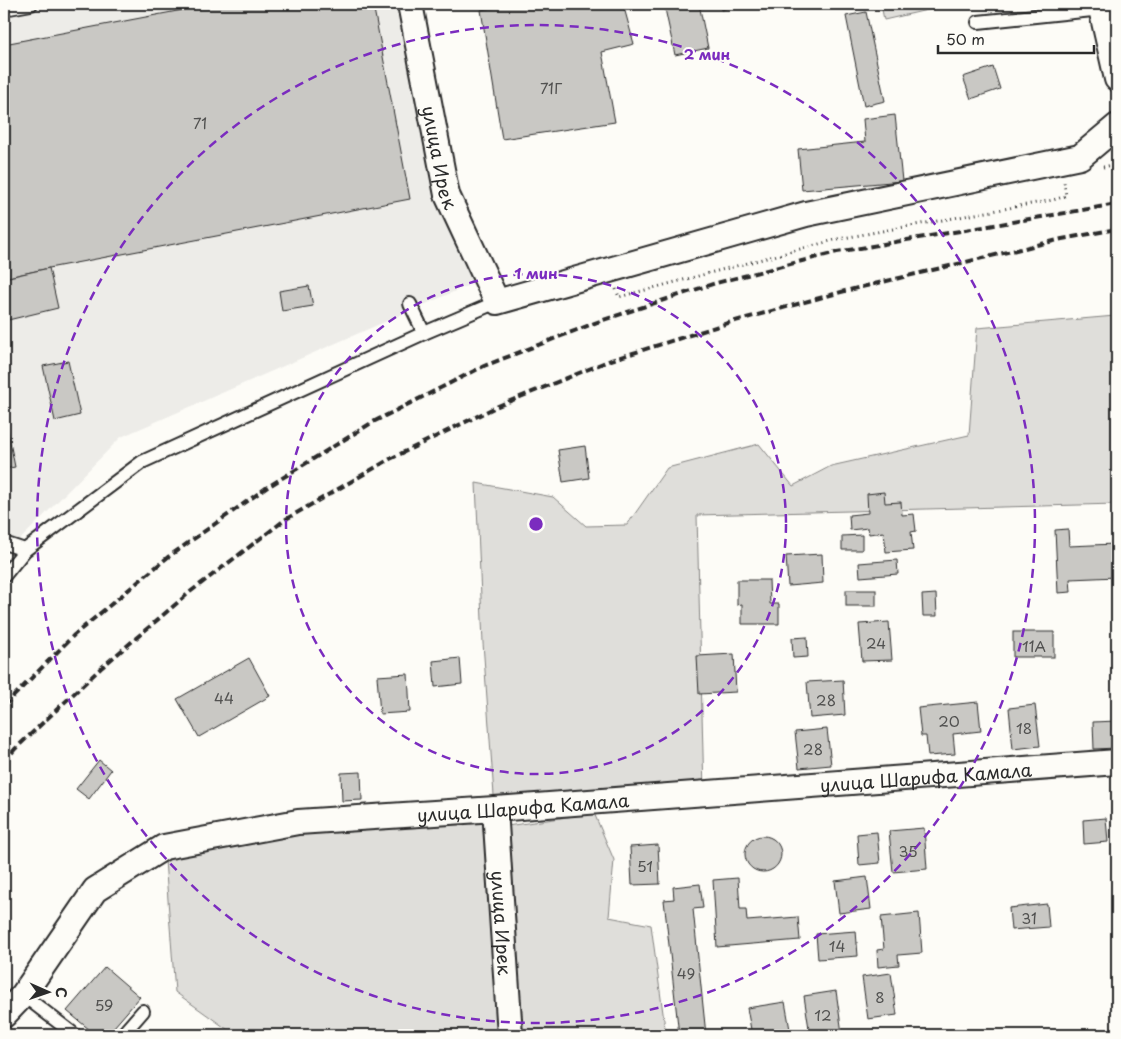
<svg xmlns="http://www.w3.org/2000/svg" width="1121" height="1039" font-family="'Playpen Sans',sans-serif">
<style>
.built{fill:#edece8}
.green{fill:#dfdeda;stroke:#858482}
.building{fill:#c9c8c4;stroke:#2b2b2b}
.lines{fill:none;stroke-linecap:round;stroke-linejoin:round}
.lane-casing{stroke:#2b2b2b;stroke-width:16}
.street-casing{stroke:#2b2b2b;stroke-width:28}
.path{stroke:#2b2b2b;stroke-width:3;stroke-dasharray:1 4;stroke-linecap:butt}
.lane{stroke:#fdfcf7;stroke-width:12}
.street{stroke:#fdfcf7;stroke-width:24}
.rail{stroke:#2b2b2b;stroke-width:4;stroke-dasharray:8 4;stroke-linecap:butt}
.ring{fill:none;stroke:#7b2cbf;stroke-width:2.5;stroke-dasharray:9 6}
.labels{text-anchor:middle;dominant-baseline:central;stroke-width:4;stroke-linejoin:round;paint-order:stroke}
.number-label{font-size:15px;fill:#525251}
.street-label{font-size:18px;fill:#2b2b2b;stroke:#fdfcf7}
.centre{fill:#7b2cbf;stroke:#fdfcf7;stroke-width:2.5}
.ring-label{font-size:15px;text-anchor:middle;font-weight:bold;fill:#7b2cbf;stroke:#fdfcf7;stroke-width:4;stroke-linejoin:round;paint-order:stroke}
</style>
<rect width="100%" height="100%" fill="#fdfcf7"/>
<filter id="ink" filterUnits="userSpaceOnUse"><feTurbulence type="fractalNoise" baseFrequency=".02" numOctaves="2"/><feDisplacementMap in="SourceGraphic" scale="10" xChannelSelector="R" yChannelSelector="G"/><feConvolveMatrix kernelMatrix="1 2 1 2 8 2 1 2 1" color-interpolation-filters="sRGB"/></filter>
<g filter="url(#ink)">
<path class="built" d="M4,4H416L476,282L121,437L4,556Z"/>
<g class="green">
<path d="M881,4H953L884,20Z"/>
<path d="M1115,316L1117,320V504L697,515L704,793L495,809L510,1035H234L231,1032L175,992L164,847L495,809L483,643L476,483L553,497L586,526L627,525L667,468L759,444L793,486L831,466L969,435L977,328Z"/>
<path d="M594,813L614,860L609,917L651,925L666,1035H520L507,826Z"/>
</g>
<g class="building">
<path d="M214,4H373L410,199L49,268L4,278V44Z"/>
<path d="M516,4H623L634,44L602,52L615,122L502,139L481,10Z"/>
<path d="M664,4H699L708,48L675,55Z"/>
<path d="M720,4H745L721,10Z"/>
<path d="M866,12L885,101L864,106L846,16Z"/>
<path d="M993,67L1000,89L971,99L963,77Z"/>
<path d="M895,115L902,181L802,190L798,149L865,142L863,119Z"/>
<path d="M49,268L58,308L4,321V278Z"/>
<path d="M309,286L313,306L282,311L279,291Z"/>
<path d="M68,361L80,415L55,421L43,366Z"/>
<path d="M4,412L15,467L4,469Z"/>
<path d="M585,446L589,478L563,482L558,450Z"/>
<path d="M884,492L885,503L901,502L902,515L914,514L916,531L911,532L913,550L886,552L884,532L869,534L868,528L850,530L849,515L868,513L867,494Z"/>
<path d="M1068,529L1069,546L1115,544L1117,577L1070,579L1071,592L1058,593L1055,530Z"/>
<path d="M862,535V550H842V536Z"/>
<path d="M822,554L823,583L788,586L786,556Z"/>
<path d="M897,560L898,574L860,577L859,563Z"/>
<path d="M737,580H769L770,604H779V624H742V604L737,605Z"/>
<rect x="846" y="590" width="30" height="16"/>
<path d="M936,594L937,616H923L922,595Z"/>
<path d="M889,622L892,660L862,661L859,624Z"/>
<rect x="1013" y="632" width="41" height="25"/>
<path d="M807,637L808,657L793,658L792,638Z"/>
<path d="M734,654L736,692L699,694L697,656Z"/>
<path d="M249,658L270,696L199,737L177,699Z"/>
<path d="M460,658L462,684L435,687L433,661Z"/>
<path d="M408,674L410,712L380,714L377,676Z"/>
<path d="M843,680L845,715L810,718L807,682Z"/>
<path d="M978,702L981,731L953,734L955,754L928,756L926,736H921L918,708Z"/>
<path d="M1035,705L1040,746L1013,749L1009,708Z"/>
<path d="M1117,721V748L1094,749L1093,722Z"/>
<path d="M827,729L831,765L799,768L795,732Z"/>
<path d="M99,760L111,770L89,799L76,789Z"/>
<path d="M361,772L362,800L342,801L341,773Z"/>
<path d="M1106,818L1108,842L1084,844L1083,820Z"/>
<path d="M924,828L927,869L893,872L889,831Z"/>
<path d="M877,832L880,863L859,865L857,834Z"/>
<circle cx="763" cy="854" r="18"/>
<path d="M658,845L660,884L632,885L630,847Z"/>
<path d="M867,877L871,909L839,913L835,881Z"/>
<path d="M738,878L740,909H746L747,921L798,917L800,940L717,947L713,880Z"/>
<path d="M700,884L703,908L693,909L706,1035H679L664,900L674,899L673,887Z"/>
<path d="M1047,904L1049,927L1011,930L1009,908Z"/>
<path d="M919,913L922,953L898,955L899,965L878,967L877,950L884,949L881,917Z"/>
<path d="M856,931L858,956L818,959L816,934Z"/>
<path d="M105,967L140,997L107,1035H96L67,1011Z"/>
<path d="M891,973L897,1015L868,1019L862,977Z"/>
<path d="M836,991L842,1033L810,1035L804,996Z"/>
<path d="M785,1002L791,1035H752L747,1008Z"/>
</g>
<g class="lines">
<defs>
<g id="lane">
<path d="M4,9L31,4"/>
<path d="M978,22L1102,9"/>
<path d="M410,304L424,333"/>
<path d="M4,543L25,550"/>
<path d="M4,576L25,550L142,462L424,333L497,302"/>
<path d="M23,995L75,1035"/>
<path d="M122,1035L143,1011"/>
</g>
<g id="street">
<path id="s1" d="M410,4L447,195L497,302L806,214L1080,157L1117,126"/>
<path d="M1100,4L1117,79"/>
<path id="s2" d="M495,809L510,1035"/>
<path id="s3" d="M4,1015L23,995L95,890L164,847L298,822L495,809L1117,762"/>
</g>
</defs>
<use href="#lane" class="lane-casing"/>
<use href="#street" class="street-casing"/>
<g class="path">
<path d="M1103,167L1117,164"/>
<path d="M616,289L619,297L838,239L1053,200L1066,196L1064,182"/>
</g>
<use href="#lane" class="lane"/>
<use href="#street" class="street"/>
<g class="rail">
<path d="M4,706L74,635L168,557L266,488L373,422L484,366L600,321L716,283L837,252L1117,204"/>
<path d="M4,762L15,749L101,668L190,592L286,519L390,459L498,406L611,360L728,323L845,291L1062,239L1117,229"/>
</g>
</g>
</g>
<g class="ring">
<circle cx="536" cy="524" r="250"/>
<circle cx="536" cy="524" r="499"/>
</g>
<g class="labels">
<g class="number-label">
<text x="551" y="87">71Г</text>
<text x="200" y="122">71</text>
<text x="876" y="642">24</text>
<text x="1034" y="645">11А</text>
<text x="224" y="697">44</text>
<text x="826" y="699">28</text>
<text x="949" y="720">20</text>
<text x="1024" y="727">18</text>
<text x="813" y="748">28</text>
<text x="908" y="850">35</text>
<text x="645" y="865">51</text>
<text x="1029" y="917">31</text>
<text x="837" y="945">14</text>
<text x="686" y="972">49</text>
<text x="880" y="996">8</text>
<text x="104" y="1004">59</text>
<text x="823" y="1014">12</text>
</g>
<g class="street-label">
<text stroke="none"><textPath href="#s1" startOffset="156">улица Ирек</textPath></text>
<text stroke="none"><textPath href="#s3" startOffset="1002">улица Шарифа Камала</textPath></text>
<text stroke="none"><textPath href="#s3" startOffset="598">улица Шарифа Камала</textPath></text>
<text stroke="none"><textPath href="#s2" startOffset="114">улица Ирек</textPath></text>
</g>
</g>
<circle cx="536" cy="524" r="8" class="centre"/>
<g class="ring-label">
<text x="707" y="60">2 мин</text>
<text x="536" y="279">1 мин</text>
</g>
<rect width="1121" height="1039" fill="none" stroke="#fdfcf7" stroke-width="20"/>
<rect x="10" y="10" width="1101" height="1019" fill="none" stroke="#2b2b2b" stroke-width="2" filter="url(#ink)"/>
<g transform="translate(48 992) rotate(92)" stroke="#fdfcf7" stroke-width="4" paint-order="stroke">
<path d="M0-4L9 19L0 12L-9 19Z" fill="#2b2b2b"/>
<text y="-8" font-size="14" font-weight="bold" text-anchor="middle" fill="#2b2b2b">С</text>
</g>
<path d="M938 45v8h156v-8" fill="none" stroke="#2b2b2b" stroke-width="2.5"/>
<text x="946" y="45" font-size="15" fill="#2b2b2b" stroke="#fdfcf7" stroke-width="4" paint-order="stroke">50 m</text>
</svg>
